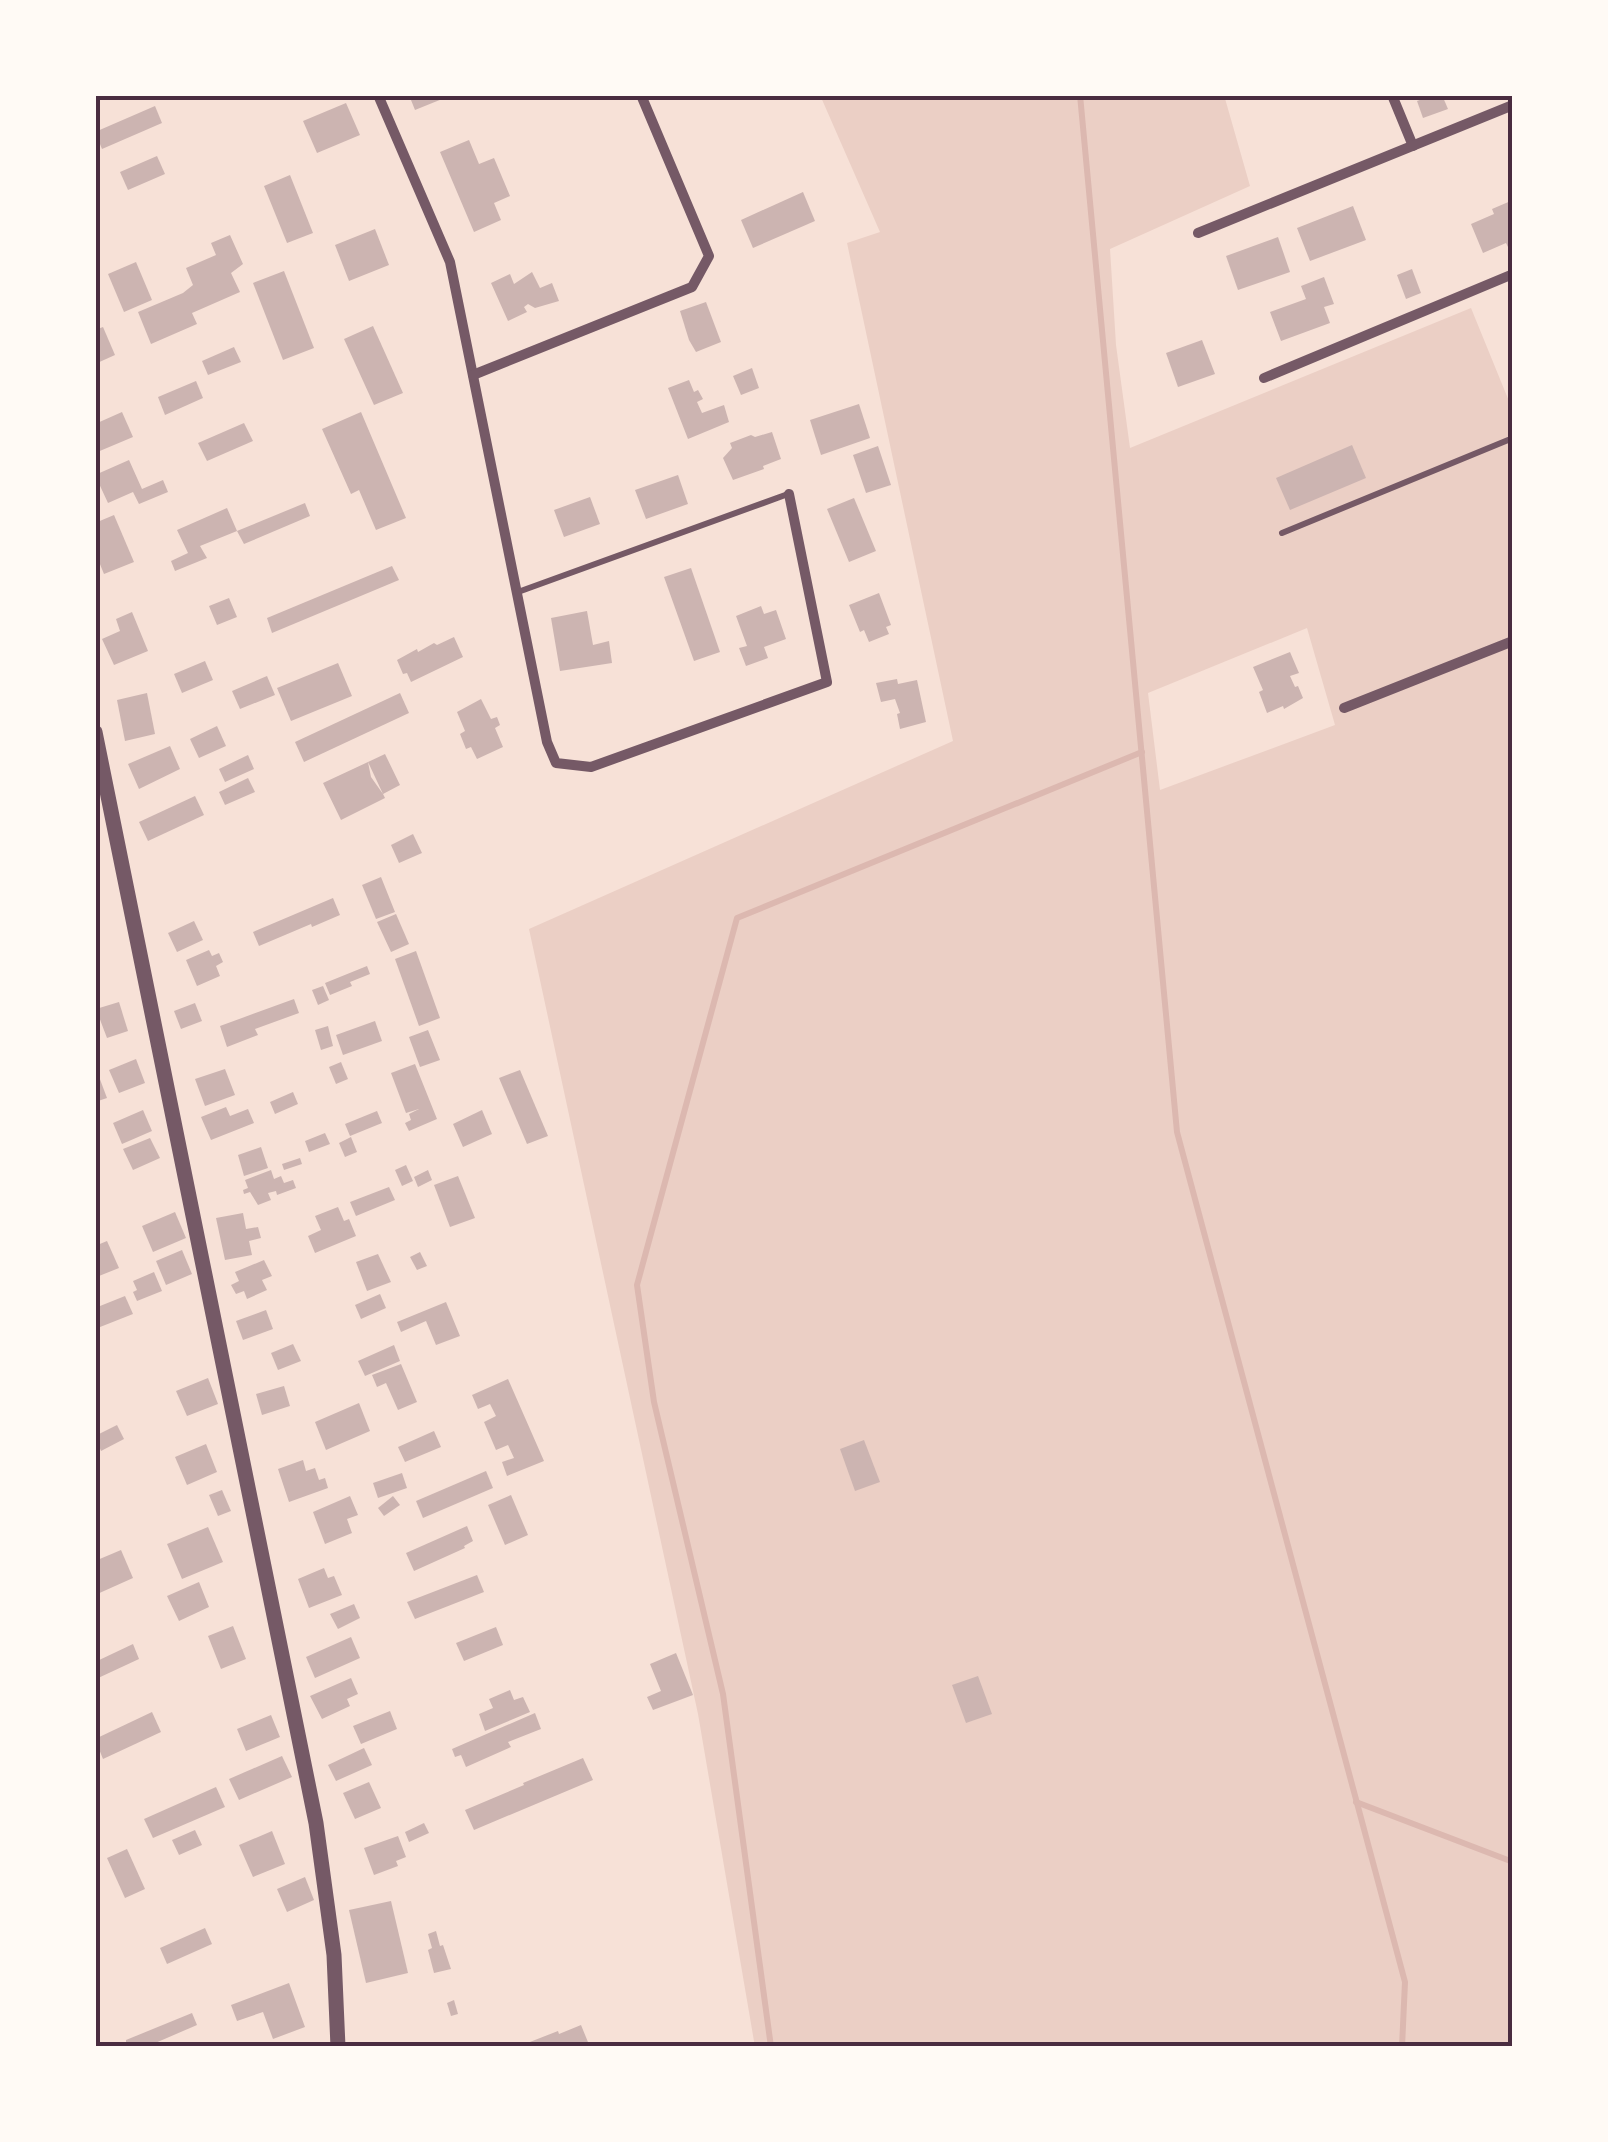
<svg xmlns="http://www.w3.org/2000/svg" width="1608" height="2142" font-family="'Space Grotesk',sans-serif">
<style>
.green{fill:#ebcfc5;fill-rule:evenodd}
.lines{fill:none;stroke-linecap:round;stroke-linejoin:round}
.stream{stroke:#dcb8b0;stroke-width:6}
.building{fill:#ccb4b1}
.service{stroke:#755966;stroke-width:6}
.minor{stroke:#755966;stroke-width:10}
.tertiary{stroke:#755966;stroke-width:15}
.neatline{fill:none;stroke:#4a2c40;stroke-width:4}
</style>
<rect width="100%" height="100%" fill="#f7e1d7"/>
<path class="green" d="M820,95H1224L1250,186L1110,249L1116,345L1130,448L1471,308L1513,411V2047H755L698,1714L529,929L953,741L847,243L880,232ZM1307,628L1335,725L1160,790L1148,693Z"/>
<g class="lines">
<g class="stream">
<path d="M1080,95L1177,1132L1405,1982L1402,2047"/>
<path d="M1356,1802L1513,1862"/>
<path d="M771,2047L723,1694L654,1402L637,1285L737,918L1142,752"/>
</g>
</g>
<g class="building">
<path d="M409,95H452L415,110Z"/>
<path d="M1433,95H1442L1448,109L1423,118L1417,101Z"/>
<path d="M346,103L360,135L317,153L303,121Z"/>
<path d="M155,106L162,123L102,149L95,132Z"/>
<path d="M469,140L479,164L494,158L510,196L494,203L501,220L474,232L440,152Z"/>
<path d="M157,156L165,174L128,190L120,172Z"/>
<path d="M290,175L313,233L287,243L264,186Z"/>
<path d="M803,192L815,221L753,248L741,220Z"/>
<path d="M1513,200V247L1509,249L1506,243L1483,253L1471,224L1494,214L1492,209Z"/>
<path d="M1353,206L1366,240L1310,261L1297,228Z"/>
<path d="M375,229L389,265L349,281L335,245Z"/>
<path d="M230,235L243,264L231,273L240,292L192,313L197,324L151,344L138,312L183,293L193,285L186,268L216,255L211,243Z"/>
<path d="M1278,237L1290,272L1238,290L1226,256Z"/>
<path d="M136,262L152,300L124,312L108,274Z"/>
<path d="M1412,269L1421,293L1406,299L1397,275Z"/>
<path d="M284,271L314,348L283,360L253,283Z"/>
<path d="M532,272L540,288L552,283L559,301L535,308L528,304L524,307L527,312L508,321L491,283L510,274L514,284Z"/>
<path d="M1324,277L1334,304L1324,307L1330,323L1281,341L1270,312L1306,299L1301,286Z"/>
<path d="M706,302L721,342L696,352L689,340L680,311Z"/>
<path d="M373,326L403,393L374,405L344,339Z"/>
<path d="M103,327L115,355L95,364V330Z"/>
<path d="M1202,340L1215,374L1178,387L1166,353Z"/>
<path d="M234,347L241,362L208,375L202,361Z"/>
<path d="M752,368L759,388L741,395L733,376Z"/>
<path d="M689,380L694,392L698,390L703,399L697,402L702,413L724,405L729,422L688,439L668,388Z"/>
<path d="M196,381L203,398L165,415L158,397Z"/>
<path d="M859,404L870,438L821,455L810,420Z"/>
<path d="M122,412L133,437L95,453V424Z"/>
<path d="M361,412L406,518L376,530L359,490L351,494L322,429Z"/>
<path d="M244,423L253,441L207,461L198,443Z"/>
<path d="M772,432L781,459L763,466L764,469L733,480L723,458L732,448L730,443L751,435L755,437Z"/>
<path d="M1352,445L1366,478L1290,510L1276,478Z"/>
<path d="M878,446L891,485L866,493L853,455Z"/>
<path d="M129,460L142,489L163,480L168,492L139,504L133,492L108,503L95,475Z"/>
<path d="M678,475L688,504L646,519L635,490Z"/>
<path d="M590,497L600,524L564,537L554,510Z"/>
<path d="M854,498L876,551L849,562L827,509Z"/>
<path d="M305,503L310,516L244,544L237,531Z"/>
<path d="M227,508L237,531L200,546L207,558L175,571L171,561L188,553L177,530Z"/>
<path d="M114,515L134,562L104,574L95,552V523Z"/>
<path d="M392,566L399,580L272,633L267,618Z"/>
<path d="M691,568L720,652L694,661L664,577Z"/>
<path d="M879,593L891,625L886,627L889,634L869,642L864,630L860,632L849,605Z"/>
<path d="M229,598L237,617L217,625L209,606Z"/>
<path d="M761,606L764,614L776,610L786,639L764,647L768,658L746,666L739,648L747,646L736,616Z"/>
<path d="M587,611L593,645L609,641L612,663L560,671L551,618Z"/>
<path d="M132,612L148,651L114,665L102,639L120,631L116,619Z"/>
<path d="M454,637L463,657L411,682L407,673L403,674L397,660L417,649L418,652L434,643L437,645Z"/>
<path d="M1290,652L1299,673L1290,676L1295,687L1298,686L1303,698L1284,709L1283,706L1267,713L1259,692L1263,690L1253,667Z"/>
<path d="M205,661L213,680L182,693L174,674Z"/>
<path d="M338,663L352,696L291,721L277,688Z"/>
<path d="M267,676L275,695L240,709L232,691Z"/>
<path d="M897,679L898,684L917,680L926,722L900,729L897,714L900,713L895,699L881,702L876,683Z"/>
<path d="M147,693L155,734L125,741L117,700Z"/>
<path d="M400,693L409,713L304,762L295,742Z"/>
<path d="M481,699L491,719L497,717L500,725L495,728L503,747L477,759L471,747L466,749L460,734L465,731L457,712Z"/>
<path d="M217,726L226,746L199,758L190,739Z"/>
<path d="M170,746L180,769L139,789L128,764Z"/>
<path d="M385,754L400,785L383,794L385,798L341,820L323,783L368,762L371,777L383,794L368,762Z"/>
<path d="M248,755L254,769L225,782L219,769Z"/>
<path d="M248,778L255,792L225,805L219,792Z"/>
<path d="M195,796L204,815L148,841L139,822Z"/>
<path d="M413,834L422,853L399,863L391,845Z"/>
<path d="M381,877L395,912L376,919L362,885Z"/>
<path d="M333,898L340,915L312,927L311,924L259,946L253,932Z"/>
<path d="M396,914L409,944L391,952L377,922Z"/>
<path d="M194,921L203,940L177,952L168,933Z"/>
<path d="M209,950L212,956L219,953L223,962L216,966L220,976L197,986L186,960Z"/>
<path d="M416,951L440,1018L419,1026L395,959Z"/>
<path d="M367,966L370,974L350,982L352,986L330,995L325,983Z"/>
<path d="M323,986L329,1000L318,1005L312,990Z"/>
<path d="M294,999L299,1013L255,1029L258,1035L227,1047L220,1026Z"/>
<path d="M119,1002L128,1031L107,1038L96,1009Z"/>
<path d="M195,1003L202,1021L181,1029L174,1011Z"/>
<path d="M375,1021L382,1041L343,1055L336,1035Z"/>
<path d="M328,1026L333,1046L321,1050L315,1030Z"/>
<path d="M428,1030L440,1060L420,1067L409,1037Z"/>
<path d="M136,1059L145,1083L119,1093L109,1070Z"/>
<path d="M341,1062L348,1079L336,1084L329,1067Z"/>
<path d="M415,1064L437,1119L409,1131L405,1123L411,1120L409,1114L419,1109L406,1113L391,1073Z"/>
<path d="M95,1066L107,1098L95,1102Z"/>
<path d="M225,1069L235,1095L205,1106L195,1079Z"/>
<path d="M520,1070L548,1136L527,1144L499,1078Z"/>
<path d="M293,1092L298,1104L275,1114L270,1102Z"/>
<path d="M226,1107L230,1116L248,1109L254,1123L211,1140L201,1117Z"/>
<path d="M143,1110L152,1131L122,1144L113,1123Z"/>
<path d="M482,1110L492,1134L463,1147L453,1124Z"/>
<path d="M377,1111L382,1123L350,1136L345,1124Z"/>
<path d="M325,1133L330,1144L309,1152L305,1141Z"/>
<path d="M351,1137L357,1152L345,1157L339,1143Z"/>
<path d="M150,1138L160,1158L133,1170L123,1149Z"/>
<path d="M261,1147L268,1168L244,1176L238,1155Z"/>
<path d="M300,1158L302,1164L284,1170L282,1164Z"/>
<path d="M406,1165L413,1181L402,1186L395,1170Z"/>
<path d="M271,1170L274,1179L281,1176L284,1183L293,1180L296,1188L277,1195L276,1191L268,1193L271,1200L258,1205L250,1192L244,1194L243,1190L248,1188L245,1180Z"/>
<path d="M428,1170L432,1180L418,1187L414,1177Z"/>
<path d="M458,1176L475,1218L450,1227L434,1185Z"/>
<path d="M389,1187L395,1200L356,1216L350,1202Z"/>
<path d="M338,1207L344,1221L349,1219L356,1236L315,1253L308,1236L321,1230L315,1216Z"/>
<path d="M175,1212L186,1238L153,1252L142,1226Z"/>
<path d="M243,1213L246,1229L258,1227L261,1238L249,1241L252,1255L225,1260L216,1218Z"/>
<path d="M107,1241L119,1268L99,1276L95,1266V1246Z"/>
<path d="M182,1250L192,1274L166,1285L156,1261Z"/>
<path d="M420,1252L427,1266L417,1270L410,1257Z"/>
<path d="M378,1254L391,1282L367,1291L356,1262Z"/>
<path d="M264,1260L272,1276L262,1280L267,1290L247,1299L244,1291L236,1294L231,1285L239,1281L235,1272Z"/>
<path d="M154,1272L162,1291L137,1301L133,1292L137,1290L133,1281Z"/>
<path d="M380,1294L386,1308L361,1319L355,1305Z"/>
<path d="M125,1296L133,1314L95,1329V1308Z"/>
<path d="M446,1302L460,1336L436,1345L426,1321L401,1332L397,1322Z"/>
<path d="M266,1310L273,1329L243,1340L236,1321Z"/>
<path d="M293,1344L301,1361L278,1370L271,1353Z"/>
<path d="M394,1345L400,1361L365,1376L358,1361Z"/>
<path d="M401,1364L417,1402L398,1410L386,1383L377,1387L372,1375Z"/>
<path d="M208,1378L218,1404L187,1416L176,1391Z"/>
<path d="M508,1379L544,1461L507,1476L502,1462L514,1458L508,1445L496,1450L484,1422L496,1416L490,1404L478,1409L472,1395Z"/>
<path d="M284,1386L290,1406L262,1415L256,1394Z"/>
<path d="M359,1403L370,1431L326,1450L315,1422Z"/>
<path d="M117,1425L124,1439L101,1451L95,1436Z"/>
<path d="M434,1431L441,1447L405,1462L398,1447Z"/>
<path d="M864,1440L880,1482L855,1491L840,1449Z"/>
<path d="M206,1444L217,1472L187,1485L175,1457Z"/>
<path d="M303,1460L306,1471L315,1468L319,1480L325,1478L328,1488L289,1502L278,1469Z"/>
<path d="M486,1471L493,1488L423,1518L416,1501Z"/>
<path d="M402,1473L407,1488L378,1498L373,1483Z"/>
<path d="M222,1490L231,1511L218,1516L209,1495Z"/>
<path d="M511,1495L528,1535L505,1545L488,1505Z"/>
<path d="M350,1496L358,1515L347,1519L352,1533L325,1544L313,1512Z"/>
<path d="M393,1496L400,1505L384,1516L378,1508Z"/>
<path d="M467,1526L473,1541L464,1546L465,1548L414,1571L406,1553Z"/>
<path d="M208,1527L223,1562L182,1579L167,1544Z"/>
<path d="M121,1550L133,1578L95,1595V1561Z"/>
<path d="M324,1568L328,1578L334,1576L342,1595L309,1608L298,1579Z"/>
<path d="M477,1575L484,1592L415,1619L407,1602Z"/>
<path d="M199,1582L209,1607L179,1621L167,1596Z"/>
<path d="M354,1604L360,1618L338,1629L330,1614Z"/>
<path d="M233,1626L246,1659L221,1669L208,1636Z"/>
<path d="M496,1627L503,1645L464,1661L456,1643Z"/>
<path d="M351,1637L360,1658L315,1678L306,1657Z"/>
<path d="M133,1644L139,1659L96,1679L95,1662Z"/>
<path d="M676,1653L693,1695L653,1710L647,1697L661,1691L650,1664Z"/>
<path d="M978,1676L992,1714L966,1723L952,1685Z"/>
<path d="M351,1678L358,1694L347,1699L350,1706L322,1719L310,1696Z"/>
<path d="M510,1690L514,1700L523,1697L530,1712L485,1731L479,1714L493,1708L489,1699Z"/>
<path d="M390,1711L397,1729L361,1744L353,1726Z"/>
<path d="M152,1712L161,1732L103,1759L95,1739Z"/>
<path d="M535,1713L541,1729L508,1742L511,1747L466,1767L461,1755L455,1757L452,1749Z"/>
<path d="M271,1715L280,1737L246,1751L237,1729Z"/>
<path d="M364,1748L372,1765L336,1781L328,1765Z"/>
<path d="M282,1756L292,1777L239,1800L229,1779Z"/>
<path d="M583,1758L593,1780L474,1830L465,1810L524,1785L523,1783Z"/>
<path d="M369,1782L381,1808L355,1819L343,1793Z"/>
<path d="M216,1787L225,1807L153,1838L144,1819Z"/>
<path d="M424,1823L429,1833L409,1842L405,1832Z"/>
<path d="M195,1830L202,1845L179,1855L172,1840Z"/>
<path d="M272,1831L285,1864L253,1877L239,1845Z"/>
<path d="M398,1836L406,1857L396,1861L398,1866L374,1875L364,1848Z"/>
<path d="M127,1849L145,1889L125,1898L107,1858Z"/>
<path d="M305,1877L314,1900L287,1912L277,1889Z"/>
<path d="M391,1901L408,1973L366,1983L349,1910Z"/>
<path d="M205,1928L212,1944L167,1964L160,1948Z"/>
<path d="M436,1931L440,1946L443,1945L451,1969L434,1973L428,1950L432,1948L428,1934Z"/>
<path d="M289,1983L305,2027L273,2039L263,2012L237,2021L231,2005Z"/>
<path d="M454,2000L458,2014L451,2016L447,2003Z"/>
<path d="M192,2013L197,2025L146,2047H126V2040Z"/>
<path d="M581,2025L590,2047H517L558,2031L559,2034Z"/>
</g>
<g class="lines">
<g class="service">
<path d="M1282,533L1513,438"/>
<path d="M518,592L788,494"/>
</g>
<g class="minor">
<path d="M378,95L450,262L547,742L556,763L591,767L827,682L789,494"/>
<path d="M1392,95L1413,146"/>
<path d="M1198,233L1513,105"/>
<path d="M473,375L692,287L709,256L641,95"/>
<path d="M1264,378L1513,274"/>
<path d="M1344,708L1513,641"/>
</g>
<path class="tertiary" d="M95,732L316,1823L334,1955L338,2047"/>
</g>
<rect width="1608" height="2142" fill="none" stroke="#fffaf5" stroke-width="195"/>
<rect x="98" y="98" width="1412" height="1946" class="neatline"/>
</svg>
